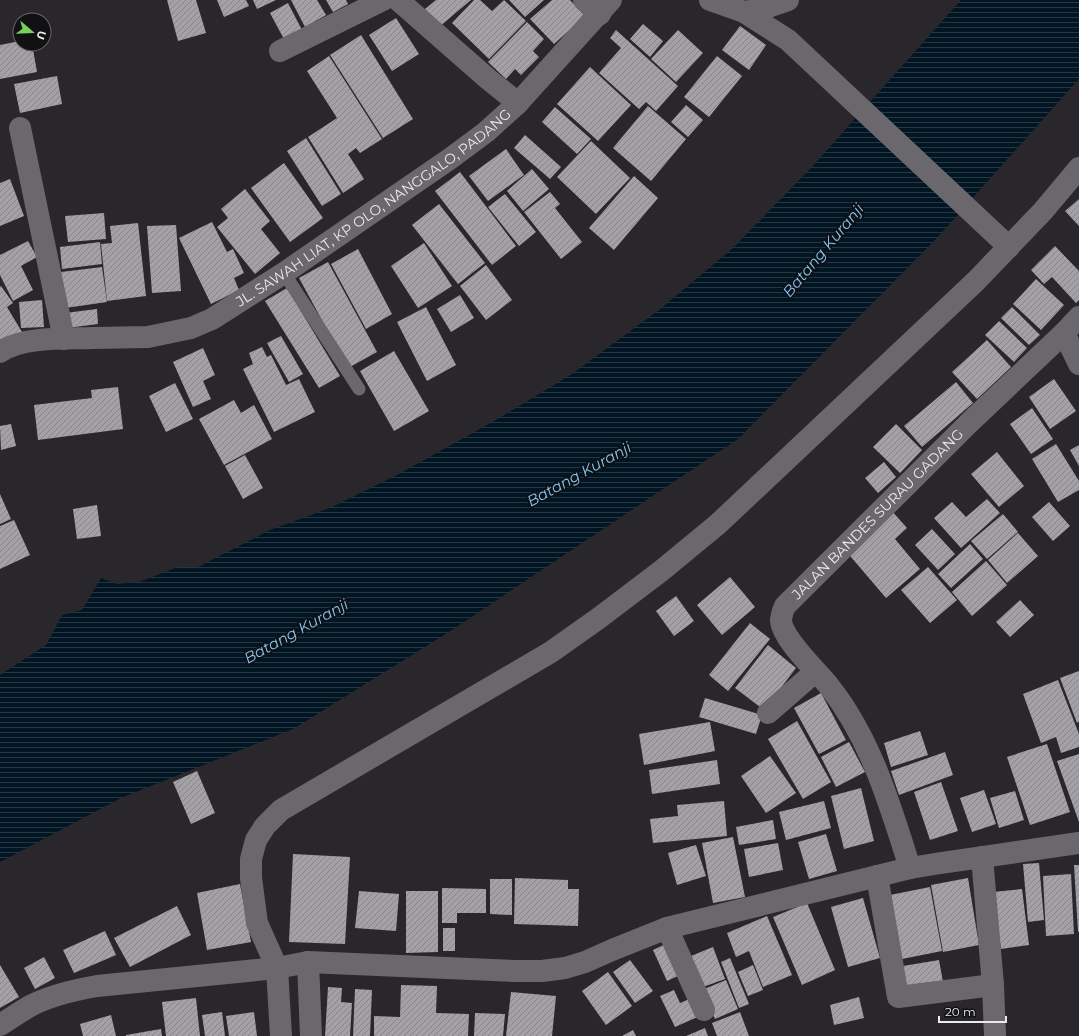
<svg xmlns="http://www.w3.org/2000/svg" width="1079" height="1036" font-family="Montserrat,sans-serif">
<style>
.water{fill:url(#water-rules)}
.building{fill:url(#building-hatch)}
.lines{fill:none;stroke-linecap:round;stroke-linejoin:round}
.service{stroke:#6b686d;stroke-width:13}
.minor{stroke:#6b686d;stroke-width:22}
.tertiary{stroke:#6b686d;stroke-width:22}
.labels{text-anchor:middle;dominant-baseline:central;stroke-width:4;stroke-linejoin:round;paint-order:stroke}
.street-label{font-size:14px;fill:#ebe9ec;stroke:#111012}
.water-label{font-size:15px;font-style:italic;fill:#7ec8fc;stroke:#111012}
</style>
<defs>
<pattern id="water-rules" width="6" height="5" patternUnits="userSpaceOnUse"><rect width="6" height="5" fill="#011523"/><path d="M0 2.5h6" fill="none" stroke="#263743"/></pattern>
<pattern id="building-hatch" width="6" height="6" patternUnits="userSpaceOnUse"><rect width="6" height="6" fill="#a4a1a6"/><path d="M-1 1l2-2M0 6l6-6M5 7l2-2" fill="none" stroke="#88868a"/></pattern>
</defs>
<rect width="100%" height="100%" fill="#29272b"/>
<path class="water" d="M961,0H1079V79L937,238L738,439L452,630L293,729L121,798L0,862V675L46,645L62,615L82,610L101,578L117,584L139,582L178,567H198L270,530L330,508L399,474L496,420L572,374L659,310L733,248L811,168Z"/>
<g class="building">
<path d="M167,0H196L206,33L178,41Z"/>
<path d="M217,0H246L249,6L224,17Z"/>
<path d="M253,0H276L257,9Z"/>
<path d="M291,0H317L326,15L305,27Z"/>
<path d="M326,0H346L348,4L333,12Z"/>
<path d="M436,0H471L439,27L425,9Z"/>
<path d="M474,0H480L492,11L504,0L526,21L489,59L452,23Z"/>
<path d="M509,0H544L525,17Z"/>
<path d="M552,0H570L585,16L554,44L530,19Z"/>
<path d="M288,3L303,32L285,41L270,13Z"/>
<path d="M396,18L419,54L392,71L369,35Z"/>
<path d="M527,22L544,39L533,51L539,57L521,75L515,69L506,79L488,62Z"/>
<path d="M643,24L663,41L650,57L630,39Z"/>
<path d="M740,26L766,45L749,70L722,50Z"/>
<path d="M616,30L678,86L656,111L646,102L639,109L599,73L621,48L610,38Z"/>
<path d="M678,30L703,53L676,82L651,59Z"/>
<path d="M361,35L413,119L383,138L330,55Z"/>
<path d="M20,41V44H32L37,72L0,79V45Z"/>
<path d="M329,56L382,139L360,153L356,148L348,154L364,179L343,193L308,137L337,118L307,71Z"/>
<path d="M717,56L742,76L709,117L684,97Z"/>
<path d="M590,67L631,105L598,141L557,104Z"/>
<path d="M57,76L62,104L20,113L14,84Z"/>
<path d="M686,105L703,120L688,137L671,122Z"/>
<path d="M648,106L686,139L651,181L613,148Z"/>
<path d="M555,107L591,139L577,154L542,122Z"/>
<path d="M525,135L561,167L550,179L514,148Z"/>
<path d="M306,138L341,194L322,206L287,151Z"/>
<path d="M591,141L630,178L596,214L557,177Z"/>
<path d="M506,149L524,175L488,201L469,176Z"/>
<path d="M284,163L323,218L290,242L251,188Z"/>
<path d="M532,169L549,189L523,211L507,191Z"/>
<path d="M460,172L516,246L492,265L435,191Z"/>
<path d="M634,176L658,198L614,250L589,228Z"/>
<path d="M10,179L24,216L0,226V183Z"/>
<path d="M245,189L270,221L261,229L280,253L255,274L217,227L228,218L221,209Z"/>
<path d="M550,192L560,204L555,208L582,242L561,259L524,212Z"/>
<path d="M505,194L536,232L519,246L488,207Z"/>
<path d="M1079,199V226L1065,211Z"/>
<path d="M439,204L485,263L458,284L412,225Z"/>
<path d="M104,213L106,239L68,242L65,216Z"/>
<path d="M212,222L227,252L233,249L244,273L234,278L239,290L211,304L179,238Z"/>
<path d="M138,223L146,296L107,301L101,244L112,243L110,226Z"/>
<path d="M176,225L181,291L152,293L147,226Z"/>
<path d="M28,241L37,257L21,266L33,290L13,301L0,275V255Z"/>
<path d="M100,242L102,264L62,269L60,247Z"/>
<path d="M424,243L452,286L418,308L391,266Z"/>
<path d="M1055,246L1079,271V300L1076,303L1052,277L1044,284L1031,270Z"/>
<path d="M358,249L392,314L366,329L331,264Z"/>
<path d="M328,262L377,352L348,368L299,278Z"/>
<path d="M486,265L512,300L486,320L460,286Z"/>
<path d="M102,267L107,302L65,308L61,272Z"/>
<path d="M1036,279L1064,305L1041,330L1013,304Z"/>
<path d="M1,286L13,303L1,311L7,307L22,332L0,346V287Z"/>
<path d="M287,288L340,376L319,388L265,301Z"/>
<path d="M460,295L474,318L451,332L437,309Z"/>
<path d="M42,300L44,327L21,328L19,302Z"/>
<path d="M426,307L456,365L427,381L397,322Z"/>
<path d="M1012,307L1040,335L1029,345L1001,318Z"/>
<path d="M97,309L98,324L67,328L65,313Z"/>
<path d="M999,321L1027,348L1014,362L985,335Z"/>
<path d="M281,336L303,374L289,382L267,343Z"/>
<path d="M987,340L1011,367L977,399L952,372Z"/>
<path d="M262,347L267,357L271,355L286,385L299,379L315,412L274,432L243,369L253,364L249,353Z"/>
<path d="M203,348L215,375L203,381L211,399L193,407L173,362Z"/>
<path d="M394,351L429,411L394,431L360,371Z"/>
<path d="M1054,379L1076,411L1050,429L1029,397Z"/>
<path d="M956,382L973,403L922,447L904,426Z"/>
<path d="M175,383L193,419L166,432L149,396Z"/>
<path d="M118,387L123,429L38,440L34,405L92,398L91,390Z"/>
<path d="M234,400L241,413L254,405L272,439L224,465L199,419Z"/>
<path d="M1032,408L1053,439L1031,454L1010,424Z"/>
<path d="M11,424L16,446L1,450L0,426Z"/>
<path d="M896,424L922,450L900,473L873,447Z"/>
<path d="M1056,444L1079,481V490L1058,502L1032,459Z"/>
<path d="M1079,445V466L1070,450Z"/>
<path d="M997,452L1024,486L999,507L971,474Z"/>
<path d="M245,455L263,488L243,499L225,466Z"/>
<path d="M884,462L896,477L878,493L865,478Z"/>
<path d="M0,494L11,519L0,524Z"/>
<path d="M987,499L1000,513L961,548L934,518L952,502L966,517Z"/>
<path d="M1049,502L1070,526L1053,541L1032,517Z"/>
<path d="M97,505L101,536L77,539L73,509Z"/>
<path d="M891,510L907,528L895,539L920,569L886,598L845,550Z"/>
<path d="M1003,514L1018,532L987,559L971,541Z"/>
<path d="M14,520L30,555L0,569V526Z"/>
<path d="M932,529L955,554L938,570L915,545Z"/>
<path d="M1018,533L1038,556L1007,583L988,560Z"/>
<path d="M970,544L983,559L951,588L938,574Z"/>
<path d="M986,561L1007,585L972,616L952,592Z"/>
<path d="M928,567L957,600L930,623L901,590Z"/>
<path d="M730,577L755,607L722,635L697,605Z"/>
<path d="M676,596L694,621L674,636L656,611Z"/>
<path d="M1020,600L1034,615L1010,637L996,622Z"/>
<path d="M750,623L770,639L728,691L709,675Z"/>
<path d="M768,645L796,668L764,710L735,688Z"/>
<path d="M1079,671V722L1077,723L1060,678Z"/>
<path d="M1058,680L1079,734V747L1061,753L1056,737L1041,743L1023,694Z"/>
<path d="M821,693L846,740L819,754L794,708Z"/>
<path d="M705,698L762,715L756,734L699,717Z"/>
<path d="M797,721L831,782L803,799L768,739Z"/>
<path d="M710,722L715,751L644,765L639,734Z"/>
<path d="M920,731L928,755L891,767L884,743Z"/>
<path d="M849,742L865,772L836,787L821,757Z"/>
<path d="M1047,744L1070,812L1030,825L1007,757Z"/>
<path d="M945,752L953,775L899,795L891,771Z"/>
<path d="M1079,754V822L1057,761Z"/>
<path d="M770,756L796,793L766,813L741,776Z"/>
<path d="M717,760L720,784L652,794L649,770Z"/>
<path d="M197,771L215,813L191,824L173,782Z"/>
<path d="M941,782L958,831L930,840L914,792Z"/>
<path d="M861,788L874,841L844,849L831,796Z"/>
<path d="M984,790L996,824L972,832L960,798Z"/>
<path d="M1015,791L1024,820L999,828L990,798Z"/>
<path d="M724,801L727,836L653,843L650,819L678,816L677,805Z"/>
<path d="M824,801L831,828L786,840L779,812Z"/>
<path d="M773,820L776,839L739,845L736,827Z"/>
<path d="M826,834L837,871L809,879L798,842Z"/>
<path d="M733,837L745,897L713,903L702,843Z"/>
<path d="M778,843L783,870L749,877L744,849Z"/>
<path d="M696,845L706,876L677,885L668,853Z"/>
<path d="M293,854L350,857L345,944L289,942Z"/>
<path d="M1039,863L1044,920L1028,922L1023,864Z"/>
<path d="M1074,865H1079V932H1078Z"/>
<path d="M1071,874L1074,934L1046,936L1043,876Z"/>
<path d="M515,878L568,880V889H579L578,926L514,924Z"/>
<path d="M968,878L979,945L943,952L931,885Z"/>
<path d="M490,879H512V915L490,914Z"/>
<path d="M240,884L251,942L207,950L197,893Z"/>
<path d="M930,887L942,951L902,959L890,895Z"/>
<path d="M442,888L486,889V913H457V923H442Z"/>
<path d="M1022,889L1029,945L1001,949L993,892Z"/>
<path d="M359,891L399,894L396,931L355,928Z"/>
<path d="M406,891H438V952L406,953Z"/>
<path d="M863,898L880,958L848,967L831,907Z"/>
<path d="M807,903L835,970L802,985L773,917Z"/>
<path d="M177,906L191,935L130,967L114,938Z"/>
<path d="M767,916L792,975L763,987L749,951L736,957L727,933Z"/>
<rect x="443" y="928" width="12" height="23"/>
<path d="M105,931L116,955L74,973L63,950Z"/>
<path d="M670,942L684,973L667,981L653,950Z"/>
<path d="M713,947L725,979L703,987L691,956Z"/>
<path d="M44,957L55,978L35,989L24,968Z"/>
<path d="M730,958L749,1004L739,1008L721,962Z"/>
<path d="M630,960L653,991L635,1003L613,972Z"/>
<path d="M939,960L943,982L902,990L897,967Z"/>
<path d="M0,965L19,997L0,1008Z"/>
<path d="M753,965L763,990L748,996L738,972Z"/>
<path d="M608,972L632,1006L606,1025L582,991Z"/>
<path d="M726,980L738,1009L715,1019L702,990Z"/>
<path d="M401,985L437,986L436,1013L469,1014L468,1036H374V1016L400,1017Z"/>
<path d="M328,987L342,988L341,1002L352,1003L350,1036H325Z"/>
<path d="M355,989L372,990L370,1036H353Z"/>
<path d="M674,990L680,1003L694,997L702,1015L675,1027L660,996Z"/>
<path d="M511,992L556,996L552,1036H506Z"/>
<path d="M859,997L864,1018L834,1025L830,1005Z"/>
<path d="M196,998L200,1036H166L162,1002Z"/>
<path d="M222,1012L225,1036H205L202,1015Z"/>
<path d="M254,1012L257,1036H229L226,1016Z"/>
<path d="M740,1012L749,1036H717L712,1023Z"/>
<path d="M475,1013L505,1014L503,1036H474Z"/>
<path d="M111,1015L116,1036H83L80,1024Z"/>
<path d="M705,1028L708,1036H686Z"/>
<path d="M161,1029L162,1036H126V1035Z"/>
<path d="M633,1030L636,1036H622Z"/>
</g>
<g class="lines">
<path class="service" d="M284,273L359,389"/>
<g class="minor">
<path d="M398,0L488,79L518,103"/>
<path d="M584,0L600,14"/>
<path d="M710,0L744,12L788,40L1009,247"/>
<path d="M744,12L762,9L788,0"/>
<path d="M280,51L383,0"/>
<path d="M20,128L64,339"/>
<path d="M1064,333L1079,364"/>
<path id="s1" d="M93,338L148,337L191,328L212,319L284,273L451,158L486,132L518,103L611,0"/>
<path d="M768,713L815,672"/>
<path d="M982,857L993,985L995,1036"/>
<path id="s2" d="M910,868C890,805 871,739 829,686C817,671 783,640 781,621C781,615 783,611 785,606L970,422L1064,333L1079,317"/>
<path d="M877,876L898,997L993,985"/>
<path d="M667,928L704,1010"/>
<path d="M308,962L311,1036"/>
<path d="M0,1025C10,1019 21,1011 32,1005C52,995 74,990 97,986L277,968L308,962L515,971H542L565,968L585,962L612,950L667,928L910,868L941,863L1079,843"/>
<path d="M281,1036L277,968L257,923L251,878V859L256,840L265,826L281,810L551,652L599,618L661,571L718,524L976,281L1043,211L1079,168"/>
</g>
<path class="tertiary" d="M0,352C23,336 66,339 93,338"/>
</g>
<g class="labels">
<g class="street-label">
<text stroke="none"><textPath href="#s1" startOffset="318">JL. SAWAH LIAT, KP OLO, NANGGALO, PADANG</textPath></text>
<text stroke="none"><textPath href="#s2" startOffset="428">JALAN BANDES SURAU GADANG</textPath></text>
</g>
<g class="water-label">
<text transform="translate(823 250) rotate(-50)">Batang Kuranji</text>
<text transform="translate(579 474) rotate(-29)">Batang Kuranji</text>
<text transform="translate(296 631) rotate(-29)">Batang Kuranji</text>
</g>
</g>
<g transform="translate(32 32) rotate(109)"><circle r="19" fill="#111012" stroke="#686769"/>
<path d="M0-3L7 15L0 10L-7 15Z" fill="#76d25a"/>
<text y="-6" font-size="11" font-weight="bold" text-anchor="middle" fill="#ebe9ec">U</text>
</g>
<path d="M939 1016v6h67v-6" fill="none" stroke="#ebe9ec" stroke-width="2"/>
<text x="945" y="1016" font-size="12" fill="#ebe9ec" stroke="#111012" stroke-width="3" paint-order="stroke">20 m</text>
</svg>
